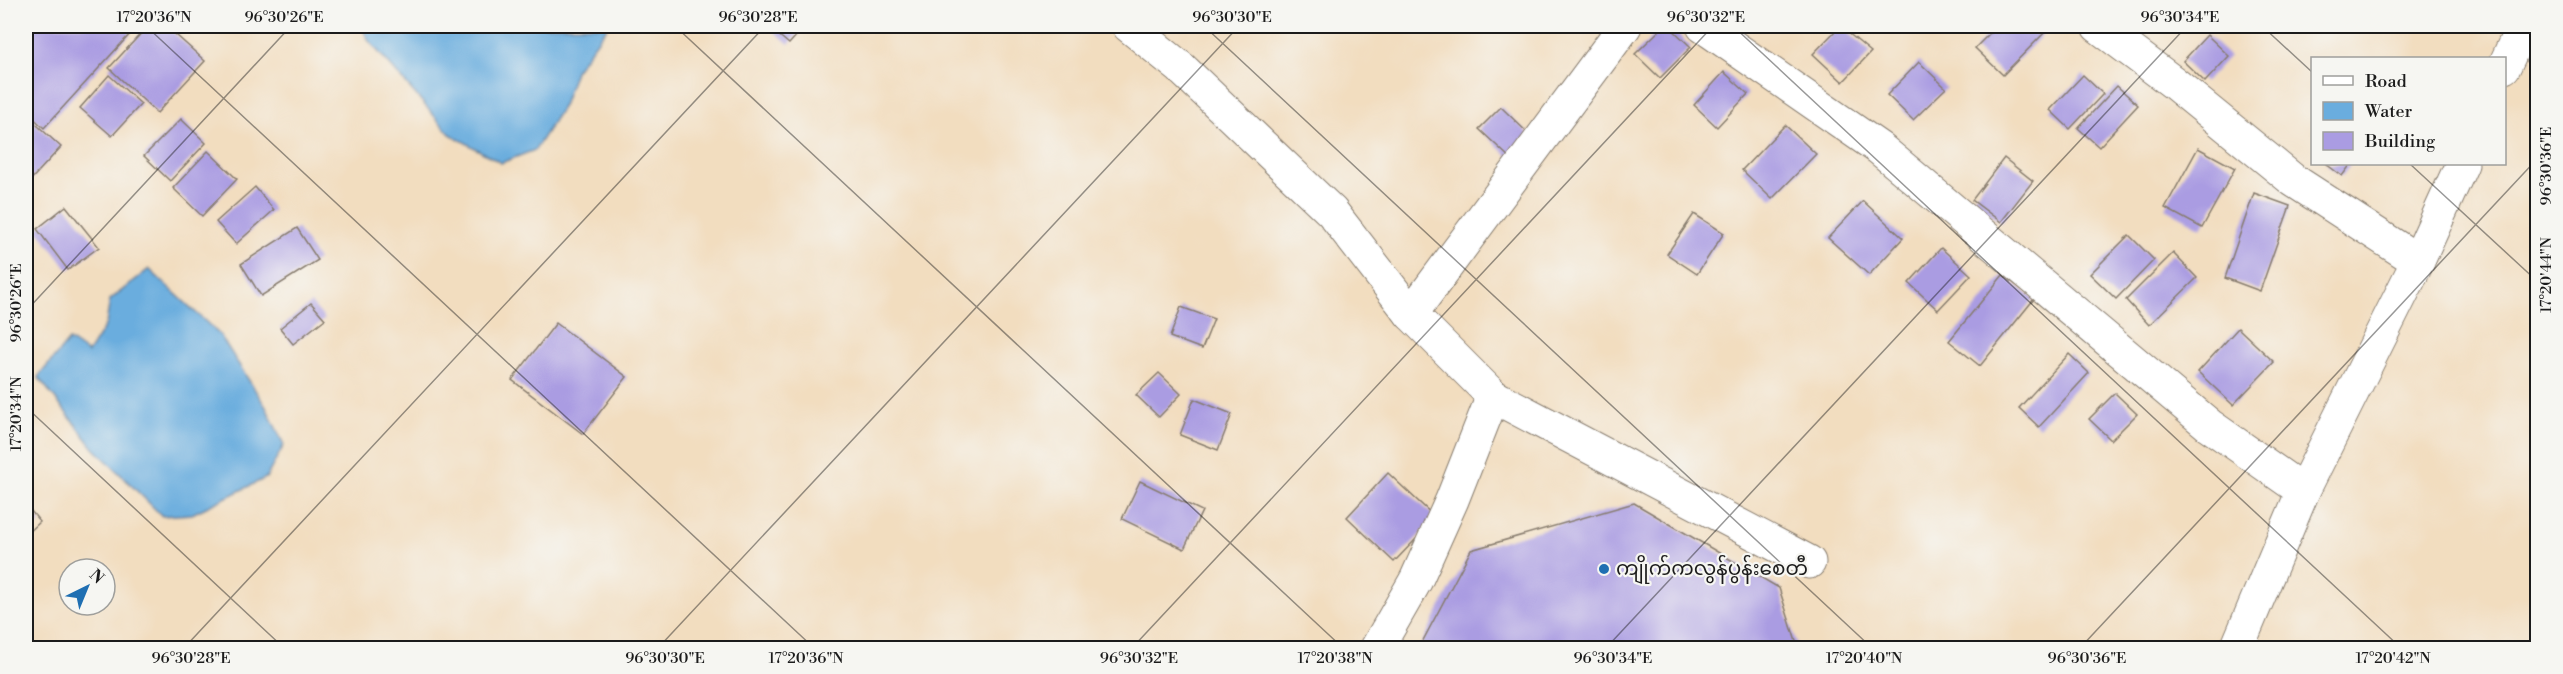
<svg xmlns="http://www.w3.org/2000/svg" width="2563" height="674" font-family="'Libre Bodoni','Noto Sans Myanmar',serif">
<style>
.water{fill:#6aadde;stroke:#43647d;stroke-width:1.5}
.building{fill:#aa9ce2}
.lines{fill:none;stroke-linecap:round;stroke-linejoin:round}
.minor-casing{stroke:#877c6e;stroke-width:35}
.tertiary-casing{stroke:#877c6e;stroke-width:35}
.minor{stroke:#fff;stroke-width:33}
.tertiary{stroke:#fff;stroke-width:33}
.ticks{fill:none;stroke:#1c1c1c;stroke-width:1.5;stroke-opacity:0.45}
.poi-dot{fill:#1f6fb2;stroke:#f6f6f2;stroke-width:2}
.labels{text-anchor:middle;dominant-baseline:central;stroke-width:4.5;stroke-linejoin:round;paint-order:stroke}
.poi-label{font-size:20px;fill:#1c1c1c;stroke:#f6f6f2;text-anchor:start}
.neatline{fill:none;stroke:#1c1c1c;stroke-width:2}
.ticks-label{font-size:15px;text-anchor:middle;fill:#1c1c1c}
</style>
<rect width="100%" height="100%" fill="#f6f6f2"/>
<filter id="ink" filterUnits="userSpaceOnUse"><feTurbulence type="fractalNoise" baseFrequency=".0167" numOctaves="2"/><feDisplacementMap in="SourceGraphic" scale="12" xChannelSelector="R" yChannelSelector="G"/><feConvolveMatrix kernelMatrix="1 2 1 2 8 2 1 2 1" color-interpolation-filters="sRGB"/></filter>
<filter id="wash" filterUnits="userSpaceOnUse"><feTurbulence type="fractalNoise" baseFrequency=".008" numOctaves="4" result="noise"/><feDisplacementMap in="SourceGraphic" scale="24" xChannelSelector="R" yChannelSelector="G"/><feGaussianBlur stdDeviation="1.35" result="paint"/><feColorMatrix in="noise" values="0 0 0 0 0 0 0 0 0 0 0 0 0 0 0 0 0 1.4 0 .05"/><feComposite in="paint" operator="in"/></filter>
<g filter="url(#wash)">
<rect width="100%" height="100%" fill="#f2ddbf"/>
<g class="water">
<path d="M361,26H608L575,71L563,106L535,150L501,163L450,134L369,41Z"/>
<path d="M149,269L220,335L266,407L284,445L266,478L192,514L162,516L94,448L38,377L69,340L88,353L106,324L110,300Z"/>
</g>
<g id="blocks">
<g class="building">
<path d="M26,26H123L131,33L44,128L26,111V58L31,52L26,46Z"/>
<path d="M148,26H166L205,61L157,113L109,68Z"/>
<path d="M768,26H805L789,44Z"/>
<path d="M1664,26H1669L1691,47L1660,78L1635,54Z"/>
<path d="M1840,26L1871,52L1843,82L1813,54Z"/>
<path d="M1997,26H2040L2046,31L2003,75L1975,48Z"/>
<path d="M2207,35L2229,56L2205,82L2183,61Z"/>
<path d="M1919,62L1946,88L1913,120L1887,95Z"/>
<path d="M1724,72L1748,94L1717,127L1694,105Z"/>
<path d="M109,75L141,104L112,136L80,108Z"/>
<path d="M2083,75L2103,94L2070,129L2050,110Z"/>
<path d="M2117,86L2138,105L2099,147L2078,128Z"/>
<path d="M1501,107L1532,137L1511,159L1479,129Z"/>
<path d="M26,115L61,147L26,185Z"/>
<path d="M181,119L206,143L170,181L144,156Z"/>
<path d="M1785,125L1816,154L1772,199L1742,170Z"/>
<path d="M2198,148L2235,168L2202,228L2165,208Z"/>
<path d="M208,151L237,179L202,216L173,188Z"/>
<path d="M2004,158L2033,181L2001,222L1972,200Z"/>
<path d="M2326,164H2351L2342,176Z"/>
<path d="M255,187L274,210L236,244L216,222Z"/>
<path d="M2254,193L2290,206L2260,291L2225,278Z"/>
<path d="M1863,201L1903,238L1869,275L1828,238Z"/>
<path d="M66,206L99,247L68,270L37,229Z"/>
<path d="M1694,214L1724,233L1697,274L1667,254Z"/>
<path d="M297,228L318,260L261,296L241,264Z"/>
<path d="M2129,235L2154,260L2116,299L2090,274Z"/>
<path d="M1941,248L1971,275L1938,310L1909,283Z"/>
<path d="M2173,253L2197,278L2149,325L2126,300Z"/>
<path d="M2003,275L2034,299L1980,366L1949,341Z"/>
<path d="M311,303L325,319L293,344L280,328Z"/>
<path d="M1181,307L1214,319L1202,349L1170,337Z"/>
<path d="M556,323L627,377L583,434L512,380Z"/>
<path d="M2238,328L2274,362L2233,405L2198,372Z"/>
<path d="M2069,354L2089,373L2039,427L2019,408Z"/>
<path d="M1159,373L1181,394L1159,417L1136,395Z"/>
<path d="M2115,393L2137,414L2111,440L2089,419Z"/>
<path d="M1194,399L1232,414L1218,450L1180,435Z"/>
<path d="M1388,473L1436,518L1394,562L1347,517Z"/>
<path d="M1140,481L1202,511L1184,549L1122,519Z"/>
<path d="M1634,503L1779,588L1798,648H1419L1471,550Z"/>
<path d="M26,505L40,522L26,535Z"/>
</g>
</g>
</g>
<g filter="url(#ink)">
<use href="#blocks" fill-opacity="0" stroke="#877c6e" stroke-width="1.5"/>
<g class="lines">
<defs>
<g id="minor">
<path d="M1703,26L1879,148L2209,425L2303,491"/>
<path d="M2098,26L2174,83L2293,180L2418,261"/>
<path d="M2504,67L2523,26"/>
<path d="M1411,314L1625,26"/>
<path d="M1377,648L1416,580L1452,500L1493,396"/>
<path d="M2237,648L2303,491L2418,261L2462,164"/>
</g>
<path id="tertiary" d="M1129,26L1181,68L1332,212L1411,314L1493,396L1809,562"/>
</defs>
<use href="#minor" class="minor-casing"/>
<use href="#tertiary" class="tertiary-casing"/>
<use href="#minor" class="minor"/>
<use href="#tertiary" class="tertiary"/>
</g>
</g>
<path class="ticks" d="M146,26L814,648M675,26L1343,648M1204,26L1872,648M1733,26L2401,648M2262,26L2312,72M2410,164L2538,282M26,311L291,26M26,407L284,648M184,648L765,26M658,648L1239,26M1132,648L1713,26M1606,648L2187,26M2080,648L2538,158"/>
<circle class="poi-dot" cx="1604" cy="569" r="6"/>
<g class="labels">
<g class="poi-label">
<text x="1616" y="569">ကျိုက်ကလွန်ပွန်းစေတီ</text>
</g>
</g>
<rect width="2563" height="674" fill="none" stroke="#f6f6f2" stroke-width="66"/>
<rect x="2311" y="57" width="195" height="108" fill="#f6f6f2" stroke="#9f9f9c" stroke-width="1.5"/>
<rect x="2323" y="76" width="30" height="9" fill="#ffffff" stroke="#9f9f9c" stroke-width="1.5"/>
<text x="2365" y="87" font-size="18" fill="#1c1c1c">Road</text>
<rect x="2323" y="102" width="30" height="18" fill="#6aadde" stroke="#9f9f9c" stroke-width="1.5"/>
<text x="2365" y="117" font-size="18" fill="#1c1c1c">Water</text>
<rect x="2323" y="132" width="30" height="18" fill="#aa9ce2" stroke="#9f9f9c" stroke-width="1.5"/>
<text x="2365" y="147" font-size="18" fill="#1c1c1c">Building</text>
<g transform="translate(87 587) rotate(43)"><circle r="28" fill="#f6f6f2" stroke="#9f9f9c" stroke-width="1.5"/>
<path d="M0-4.5L10 22L0 15L-10 22Z" fill="#1f6fb2"/>
<text y="-9" font-size="16" font-weight="bold" text-anchor="middle" fill="#1c1c1c">N</text>
</g>
<rect x="33" y="33" width="2497" height="608" class="neatline"/>
<g class="ticks-label">
<text x="154" y="22">17°20'36"N</text>
<text x="284" y="22">96°30'26"E</text>
<text x="758" y="22">96°30'28"E</text>
<text x="1232" y="22">96°30'30"E</text>
<text x="1706" y="22">96°30'32"E</text>
<text x="2180" y="22">96°30'34"E</text>
<text transform="translate(2546 166) rotate(-90)" y="5">96°30'36"E</text>
<text transform="translate(2546 275) rotate(-90)" y="5">17°20'44"N</text>
<text transform="translate(16 303) rotate(-90)" y="5">96°30'26"E</text>
<text transform="translate(16 414) rotate(-90)" y="5">17°20'34"N</text>
<text x="191" y="663">96°30'28"E</text>
<text x="665" y="663">96°30'30"E</text>
<text x="806" y="663">17°20'36"N</text>
<text x="1139" y="663">96°30'32"E</text>
<text x="1335" y="663">17°20'38"N</text>
<text x="1613" y="663">96°30'34"E</text>
<text x="1864" y="663">17°20'40"N</text>
<text x="2087" y="663">96°30'36"E</text>
<text x="2393" y="663">17°20'42"N</text>
</g>
</svg>
